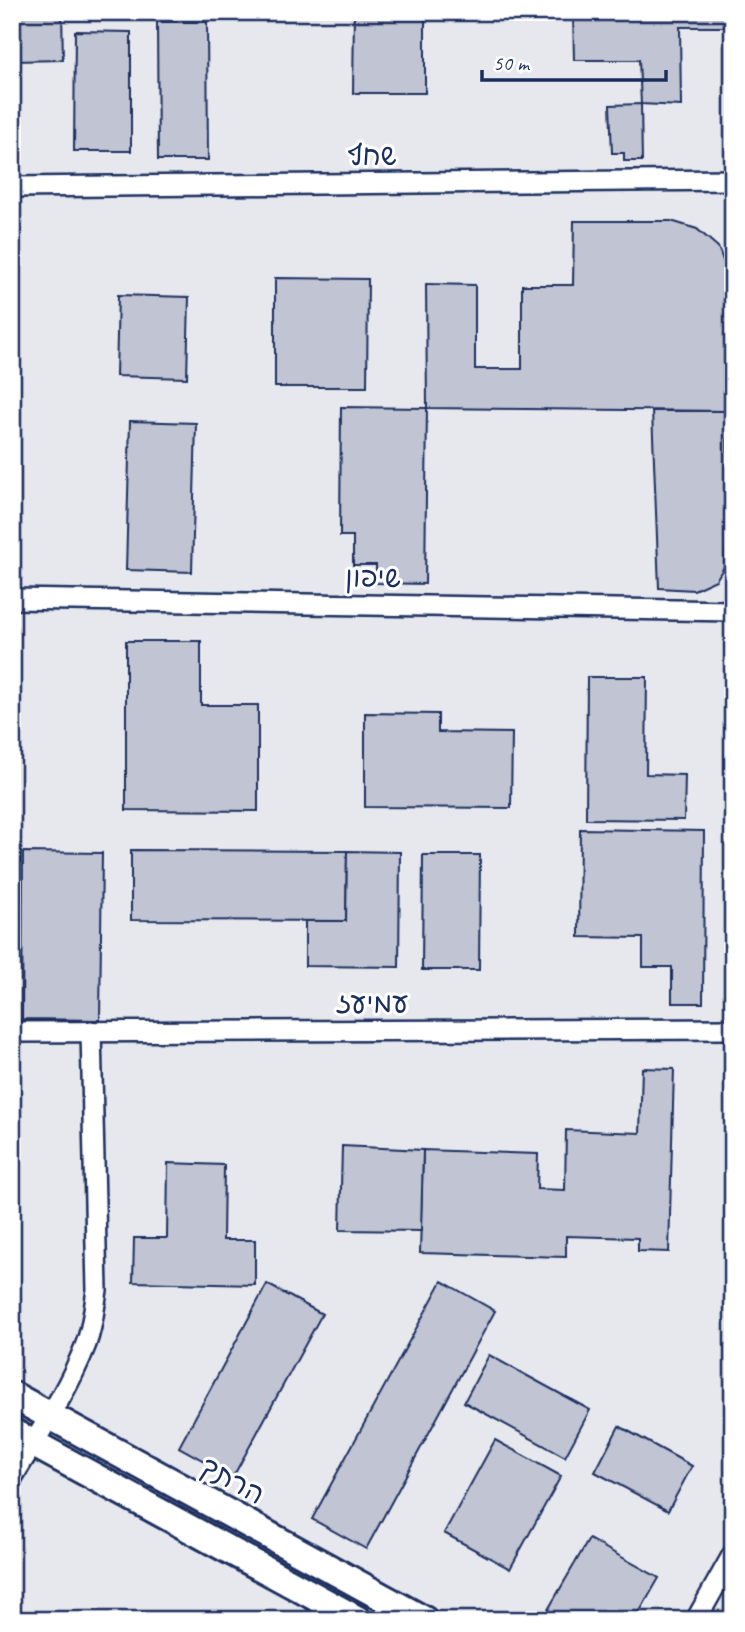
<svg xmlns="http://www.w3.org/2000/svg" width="745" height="1632" font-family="Caveat,'Playpen Sans Hebrew',sans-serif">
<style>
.built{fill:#e6e8ee}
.building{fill:#c0c4d3;stroke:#1b2f5e;stroke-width:2}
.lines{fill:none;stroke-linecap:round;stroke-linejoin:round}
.street-casing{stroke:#1b2f5e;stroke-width:24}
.secondary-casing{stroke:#1b2f5e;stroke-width:32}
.street{stroke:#fff;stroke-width:19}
.secondary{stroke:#fff;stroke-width:26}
.labels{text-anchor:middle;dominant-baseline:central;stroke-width:6;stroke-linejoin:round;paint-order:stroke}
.street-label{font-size:28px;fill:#1b2f5e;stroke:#fff}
</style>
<rect width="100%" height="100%" fill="#f6f7f9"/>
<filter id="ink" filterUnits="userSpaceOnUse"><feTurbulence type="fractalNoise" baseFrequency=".0143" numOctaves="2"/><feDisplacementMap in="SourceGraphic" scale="14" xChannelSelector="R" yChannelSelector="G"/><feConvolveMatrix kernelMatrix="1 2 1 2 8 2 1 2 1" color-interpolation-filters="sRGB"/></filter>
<g filter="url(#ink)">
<rect class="built" x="12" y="12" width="721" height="1608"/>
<g class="building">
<path d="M12,12H62L63,60L12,61Z"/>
<path d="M354,12H425V93H353Z"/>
<path d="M573,12H733V27H680L681,106L641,104L639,60H574Z"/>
<path d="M157,22H207L208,160H158Z"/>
<path d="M75,31L131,32V151H74Z"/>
<path d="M641,104L642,161H624V153H612L610,105Z"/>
<path d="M574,221H671L697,229L718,247L727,271V411L427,408L426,284L475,285V369H522V285H573Z"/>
<path d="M275,278L368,279L367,387H275Z"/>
<path d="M118,295L189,297L187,378L116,376Z"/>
<path d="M341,407L427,408L425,584L376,583V565H353V536H340Z"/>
<path d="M652,411H727L728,533L724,567L716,580L694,590L659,588Z"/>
<path d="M130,421L196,423L192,572L126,570Z"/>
<path d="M126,641H201V705H258V811L126,810Z"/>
<path d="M587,677H647L646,774L685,775L684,820L586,819Z"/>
<path d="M365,713L438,714V732L512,733L511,808L365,807Z"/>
<path d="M580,829L704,831L703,1003H672V967H643V938L579,937Z"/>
<path d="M131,850L347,851L346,921L131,920Z"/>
<path d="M347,851L400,852L399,967L305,966V921H346Z"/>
<path d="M23,852L102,853L100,1020L22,1019Z"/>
<path d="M423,855H480L479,970H422Z"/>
<path d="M642,1068L674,1069L669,1252L638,1251V1238L566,1236V1257L420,1253L423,1150L538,1154L537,1189L565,1190L566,1130L640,1133Z"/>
<path d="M342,1146L423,1150L421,1231L340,1230Z"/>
<path d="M168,1163L224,1165L223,1240H255V1285L133,1282L134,1238H167Z"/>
<path d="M442,1281L495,1311L366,1549L312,1519Z"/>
<path d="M267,1284L322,1314L233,1477L179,1447Z"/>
<path d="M489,1355L590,1410L565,1457L464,1402Z"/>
<path d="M619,1426L692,1466L668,1511L595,1472Z"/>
<path d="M495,1440L561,1476L510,1569L444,1533Z"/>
<path d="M589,1539L659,1578L635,1620H542Z"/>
</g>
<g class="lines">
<defs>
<g id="street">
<path d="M12,187L733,180"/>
<path d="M12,599L733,611"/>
<path d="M12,1032L733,1029"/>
<path d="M12,1478C38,1435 68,1391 86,1344C93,1326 94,1308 97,1290L91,1031"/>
<path d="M696,1620L733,1554"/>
</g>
<g id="secondary">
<path d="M12,1395L424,1620"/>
<path d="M12,1432L358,1620"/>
</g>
</defs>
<use href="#street" class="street-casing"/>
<use href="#secondary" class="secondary-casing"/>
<use href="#street" class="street"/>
<use href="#secondary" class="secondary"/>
</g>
</g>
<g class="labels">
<g class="street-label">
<text x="372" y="155">שחף</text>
<text transform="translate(373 577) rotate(1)">שיפון</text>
<text x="372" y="1002">עמיעז</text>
<text transform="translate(233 1480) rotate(29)">הרתך</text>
</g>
</g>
<rect width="745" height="1632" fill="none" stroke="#fff" stroke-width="42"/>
<rect x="21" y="21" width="703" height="1590" fill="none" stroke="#1b2f5e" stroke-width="2.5" filter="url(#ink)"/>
<path d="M482 70v10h184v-10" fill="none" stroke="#1b2f5e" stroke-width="3.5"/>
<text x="493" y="70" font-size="21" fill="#1b2f5e" stroke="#ffffff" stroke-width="5" paint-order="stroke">50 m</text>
</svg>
